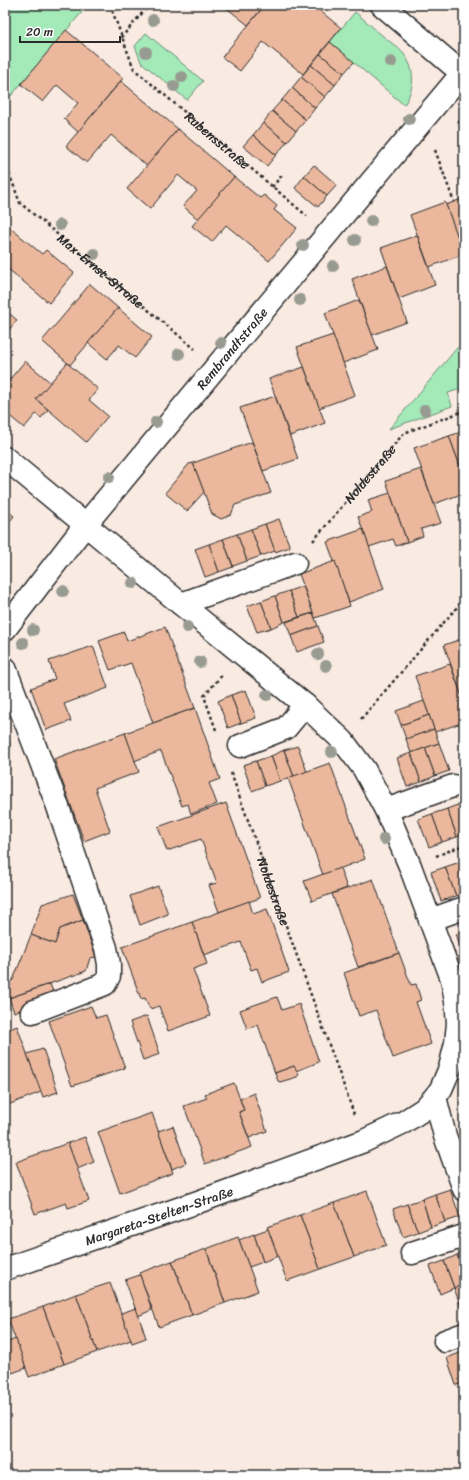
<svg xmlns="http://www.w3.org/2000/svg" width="469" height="1480" font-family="Sriracha,sans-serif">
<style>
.green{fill:#a3eab8;stroke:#678a72}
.building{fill:#ebb89d;stroke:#2b2b2b}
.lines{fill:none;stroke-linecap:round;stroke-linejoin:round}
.minor-casing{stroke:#2b2b2b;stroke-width:25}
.path{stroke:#2b2b2b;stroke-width:2.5;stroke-dasharray:3 3;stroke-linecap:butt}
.minor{stroke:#fff;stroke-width:22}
.tree{fill:#989b91}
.labels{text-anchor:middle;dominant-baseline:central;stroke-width:3;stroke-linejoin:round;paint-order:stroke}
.street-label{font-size:13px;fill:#2b2b2b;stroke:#fff}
</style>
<rect width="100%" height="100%" fill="#f9eae2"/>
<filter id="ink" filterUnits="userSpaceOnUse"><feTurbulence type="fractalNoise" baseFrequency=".025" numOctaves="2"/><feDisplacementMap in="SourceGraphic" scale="8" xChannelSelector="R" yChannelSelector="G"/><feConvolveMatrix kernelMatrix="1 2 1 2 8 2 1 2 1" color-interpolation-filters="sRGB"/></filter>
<g filter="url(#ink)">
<g class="green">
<path d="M5,5H88L5,103Z"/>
<path d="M355,12C365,20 374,29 384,37C390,42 398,47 403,53C416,69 415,88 404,105L330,42Z"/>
<path d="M146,33L203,81L187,100L141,62L135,46Z"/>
<path d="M464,345V388L448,393L452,406L389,429L457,348Z"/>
</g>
<g class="building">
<path d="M223,5H265L248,25Z"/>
<path d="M265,5H313L341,28L303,74L263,42L240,71L222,57Z"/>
<path d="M66,30L123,78L78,132L64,119L78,103L57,85L43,102L21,84Z"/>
<path d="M330,42L354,62L344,73L320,54Z"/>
<path d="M320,54L344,73L335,85L311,65Z"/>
<path d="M311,65L335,85L325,97L301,77Z"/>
<path d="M301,77L325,97L315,108L292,88Z"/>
<path d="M121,81L178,129L147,166L111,135L87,163L66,146Z"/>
<path d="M292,88L315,108L306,120L282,100Z"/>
<path d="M282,100L306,120L296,131L272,111Z"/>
<path d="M272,111L296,131L287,142L263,123Z"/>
<path d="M263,123L287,142L276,155L253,135Z"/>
<path d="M178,129L234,177L199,220L183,206L197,191L178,175L150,209L127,189Z"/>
<path d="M253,135L276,155L267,166L243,146Z"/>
<path d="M314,165L337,185L327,196L304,176Z"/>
<path d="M304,176L327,196L318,207L295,188Z"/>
<path d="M234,177L260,198L264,195L277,206L274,210L297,228L269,261L226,225L212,242L192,226Z"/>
<path d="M464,198V256L446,205Z"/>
<path d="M445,202L464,254L429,267L410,215Z"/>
<path d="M8,226L42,254L46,250L74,273L49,303L7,268L5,271V229Z"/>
<path d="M417,235L435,285L399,299L381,248Z"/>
<path d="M387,266L407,322L372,335L352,279Z"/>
<path d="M90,284L118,308L70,365L42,341Z"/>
<path d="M359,300L378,350L343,363L325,313Z"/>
<path d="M118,308L152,337L135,358L119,345L107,359L88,343Z"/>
<path d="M5,310L17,320L5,335Z"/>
<path d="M333,335L355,395L319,408L297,347Z"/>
<path d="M25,361L51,383L36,399L48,410L41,418L36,414L24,428L5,412V385Z"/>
<path d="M67,363L98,389L89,400L108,416L86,442L36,399Z"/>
<path d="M304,367L325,423L290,436L269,379Z"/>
<path d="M275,396L298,459L263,471L240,408Z"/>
<path d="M464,431V477L449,436Z"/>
<path d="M449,436L464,477V493L434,504L414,448Z"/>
<path d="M252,442L271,493L235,505L231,515L221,519L212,514L193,463Z"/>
<path d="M193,463L204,492L187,511L165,493L189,464Z"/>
<path d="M421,469L441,523L421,529L423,536L407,542L386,481Z"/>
<path d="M390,493L407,542L396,546L393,539L369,547L358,517L372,512L368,500Z"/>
<path d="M5,509L14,516L5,527Z"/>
<path d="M279,519L290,547L275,552L265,524Z"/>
<path d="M265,524L275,551L261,556L251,529Z"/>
<path d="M251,529L261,556L247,561L237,534Z"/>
<path d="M363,529L384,589L349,602L327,542Z"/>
<path d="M237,534L247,561L233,566L223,539Z"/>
<path d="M223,539L233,567L219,572L209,544Z"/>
<path d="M209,544L219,572L205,577L195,549Z"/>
<path d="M335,561L350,606L315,618L299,574Z"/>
<path d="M303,586L313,613L299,617L289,591Z"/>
<path d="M289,591L299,617L284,622L275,596Z"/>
<path d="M275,596L284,622L271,628L261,601Z"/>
<path d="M261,601L271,628L257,632L247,606Z"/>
<path d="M313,613L318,626L291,636L286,622Z"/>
<path d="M318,626L324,642L297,652L291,636Z"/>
<path d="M165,627L195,708L153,723L131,663L110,670L99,641L124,632L127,641Z"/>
<path d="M464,638V702L444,645Z"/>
<path d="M93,646L108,688L64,704L71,721L46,730L31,688L55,679L49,661Z"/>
<path d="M450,664L464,702V722L435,732L415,676Z"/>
<path d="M246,690L256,718L241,723L231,695Z"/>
<path d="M231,695L241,723L228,728L218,701Z"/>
<path d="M424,701L429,715L401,725L396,711Z"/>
<path d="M195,708L220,779L209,783L217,804L191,814L188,804L182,806L161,751L134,761L125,733Z"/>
<path d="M429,715L434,729L406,739L401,725Z"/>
<path d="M434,729L439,743L411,753L406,739Z"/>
<path d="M125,733L139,772L95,788L110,831L84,841L54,759Z"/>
<path d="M5,741L10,743L5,757Z"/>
<path d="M439,743L449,771L435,776L425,748Z"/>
<path d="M298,746L307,772L294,777L284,750Z"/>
<path d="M425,748L435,776L421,782L411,753Z"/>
<path d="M284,750L294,777L280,781L271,756Z"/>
<path d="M411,753L421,782L407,787L397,758Z"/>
<path d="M271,756L280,781L265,786L256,761Z"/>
<path d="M256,761L265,786L252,791L243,765Z"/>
<path d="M330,763L365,859L323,875L288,778Z"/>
<path d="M226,803L260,898L219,912L209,885L217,883L201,839L167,851L158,827Z"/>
<path d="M460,804L464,815V834L457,837L447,809Z"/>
<path d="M447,809L457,837L442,842L432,814Z"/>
<path d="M432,814L442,842L429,847L418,819Z"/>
<path d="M460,862L464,875V893L456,896L445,867Z"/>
<path d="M445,867L456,896L441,901L431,872Z"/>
<path d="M340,868L347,888L312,901L304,881Z"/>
<path d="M373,879L399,953L358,967L332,894Z"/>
<path d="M158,886L168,914L140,925L130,896Z"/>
<path d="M73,894L83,920L60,929L55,944L31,935L42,904Z"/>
<path d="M249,901L253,914L267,909L289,972L262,982L257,968L251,970L241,942L204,955L192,922Z"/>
<path d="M83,920L96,957L90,958L86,971L9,998L5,987V983L13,980L31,935L55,944L60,929Z"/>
<path d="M192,922L207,964L193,969L210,1016L168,1031L159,1006L150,1009L145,998L141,999L122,947Z"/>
<path d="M464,931V958L456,934Z"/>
<path d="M399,953L411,985L416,984L421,1000L416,1002L431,1044L393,1058L376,1010L359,1016L344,973Z"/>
<path d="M50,984L55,997L14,1012L9,998Z"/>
<path d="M277,997L282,1010L299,1004L319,1062L296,1071L294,1066L275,1073L258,1025L247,1029L240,1010Z"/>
<path d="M91,1006L96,1018L106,1015L125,1068L72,1086L49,1021Z"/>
<path d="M147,1016L160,1054L143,1060L130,1022Z"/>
<path d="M17,1026L41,1092L5,1106V1031Z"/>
<path d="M43,1049L58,1092L43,1097L27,1054Z"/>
<path d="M294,1066L299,1074L297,1077L280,1082L278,1081L275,1073Z"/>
<path d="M234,1083L244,1110L239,1112L252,1147L205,1164L184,1106L207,1098L205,1094Z"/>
<path d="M254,1093L267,1131L249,1138L239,1112L244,1110L240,1099Z"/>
<path d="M152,1113L173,1173L120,1193L98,1132Z"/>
<path d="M173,1126L186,1163L172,1169L158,1131Z"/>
<path d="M85,1137L94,1162L77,1169L68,1143Z"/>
<path d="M68,1143L89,1201L68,1208L66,1203L35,1214L16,1162Z"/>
<path d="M450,1189L460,1217L445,1222L435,1194Z"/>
<path d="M367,1191L386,1245L354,1257L334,1203Z"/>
<path d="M435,1194L445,1222L431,1227L422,1199Z"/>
<path d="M422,1199L431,1227L418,1232L407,1204Z"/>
<path d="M334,1203L354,1257L320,1269L300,1215Z"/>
<path d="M407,1204L418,1232L403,1237L393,1209Z"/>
<path d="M300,1215L320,1269L287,1281L267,1227Z"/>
<path d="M268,1229L278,1256L263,1262L254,1234Z"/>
<path d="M254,1234L263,1262L249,1267L239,1240Z"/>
<path d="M238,1237L258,1291L225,1303L206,1249Z"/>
<path d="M206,1249L225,1303L192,1315L172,1261Z"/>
<path d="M464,1253V1273L457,1255Z"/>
<path d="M457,1255L464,1273V1285L454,1288L444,1261Z"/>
<path d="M172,1261L192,1315L159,1327L139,1273Z"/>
<path d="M444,1261L454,1288L440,1294L430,1266Z"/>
<path d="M140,1275L152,1310L138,1316L125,1280Z"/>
<path d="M110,1283L131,1340L97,1352L76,1294Z"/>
<path d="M464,1285V1315L454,1288Z"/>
<path d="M76,1294L97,1352L64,1364L43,1307Z"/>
<path d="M43,1307L64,1364L29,1377L8,1319Z"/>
<path d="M136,1308L146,1338L132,1343L121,1313Z"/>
<path d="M16,1339L26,1368L12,1373L5,1355V1343Z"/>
<path d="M462,1352L464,1359V1383L456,1385L447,1358Z"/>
</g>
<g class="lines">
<defs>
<g id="minor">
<path d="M382,5L464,75"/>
<path d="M5,458L181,604L305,705L343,741L364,769L386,810L410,866L452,979L456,1001L458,1023L456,1043L450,1068L441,1089L435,1097L424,1109L404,1122L364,1141L198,1202L5,1269"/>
<path d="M181,604L295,563"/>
<path id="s5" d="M5,629L86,524L216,367L464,71"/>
<path d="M5,668L57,804L106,948L109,964V976L105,984L32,1012"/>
<path d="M240,746L286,728L305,705"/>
<path d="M386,810L453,786"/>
<path d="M430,920L464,908"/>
<path d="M435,1097L445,1136L464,1189"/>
<path d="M412,1253L464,1236"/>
<path d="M445,1341L464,1334"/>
</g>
</defs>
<use href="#minor" class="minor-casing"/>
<g class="path">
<path id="s1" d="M110,5L134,69L307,216"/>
<path d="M121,38L149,5"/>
<path d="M458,121L464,126"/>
<path d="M435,150L454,202"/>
<path id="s2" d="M5,162L20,203L195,349"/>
<path d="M272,187L283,174"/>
<path id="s3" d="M313,541L404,433L464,411"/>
<path d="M361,719L464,599"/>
<path d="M216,730L204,696L223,674"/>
<path id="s4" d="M231,773L354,1114"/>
<path d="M436,856L464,845"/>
</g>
<use href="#minor" class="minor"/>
</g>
<g class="tree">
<circle cx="153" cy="20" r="6"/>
<circle cx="146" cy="52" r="6"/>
<circle cx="391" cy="62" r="6"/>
<circle cx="182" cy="77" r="6"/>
<circle cx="174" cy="86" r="6"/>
<circle cx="409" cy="119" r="6"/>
<circle cx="371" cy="221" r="6"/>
<circle cx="60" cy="225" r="6"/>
<circle cx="355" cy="240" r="6"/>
<circle cx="303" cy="245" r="6"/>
<circle cx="94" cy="254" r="6"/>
<circle cx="333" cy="266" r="6"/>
<circle cx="300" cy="300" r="6"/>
<circle cx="221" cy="343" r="6"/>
<circle cx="179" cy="354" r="6"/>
<circle cx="425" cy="410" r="6"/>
<circle cx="156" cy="422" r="6"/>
<circle cx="109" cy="477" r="6"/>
<circle cx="133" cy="583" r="6"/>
<circle cx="63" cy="591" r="6"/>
<circle cx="187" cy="627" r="6"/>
<circle cx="33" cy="630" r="6"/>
<circle cx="23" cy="643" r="6"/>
<circle cx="318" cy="654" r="6"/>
<circle cx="200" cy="662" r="6"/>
<circle cx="326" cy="666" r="6"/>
<circle cx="267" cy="695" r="6"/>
<circle cx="332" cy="752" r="6"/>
<circle cx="384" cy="839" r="6"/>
</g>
</g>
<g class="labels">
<g class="street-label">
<text stroke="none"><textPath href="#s1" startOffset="178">Rubensstraße</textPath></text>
<text stroke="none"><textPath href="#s2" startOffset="149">Max-Ernst-Straße</textPath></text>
<text stroke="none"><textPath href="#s5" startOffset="361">Rembrandtstraße</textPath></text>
<text stroke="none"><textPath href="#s3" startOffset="88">Noldestraße</textPath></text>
<text stroke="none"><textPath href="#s4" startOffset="126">Noldestraße</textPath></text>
<text transform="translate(159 1216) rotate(-19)">Margareta-Stelten-Straße</text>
</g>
</g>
<rect width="469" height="1480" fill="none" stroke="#fff" stroke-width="20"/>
<rect x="10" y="10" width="449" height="1460" fill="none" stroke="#2b2b2b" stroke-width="1.5" filter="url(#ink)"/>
<path d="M20 36v6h100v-6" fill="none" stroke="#2b2b2b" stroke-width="2"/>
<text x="26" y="36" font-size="12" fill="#2b2b2b" stroke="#ffffff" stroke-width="3" paint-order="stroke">20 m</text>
</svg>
